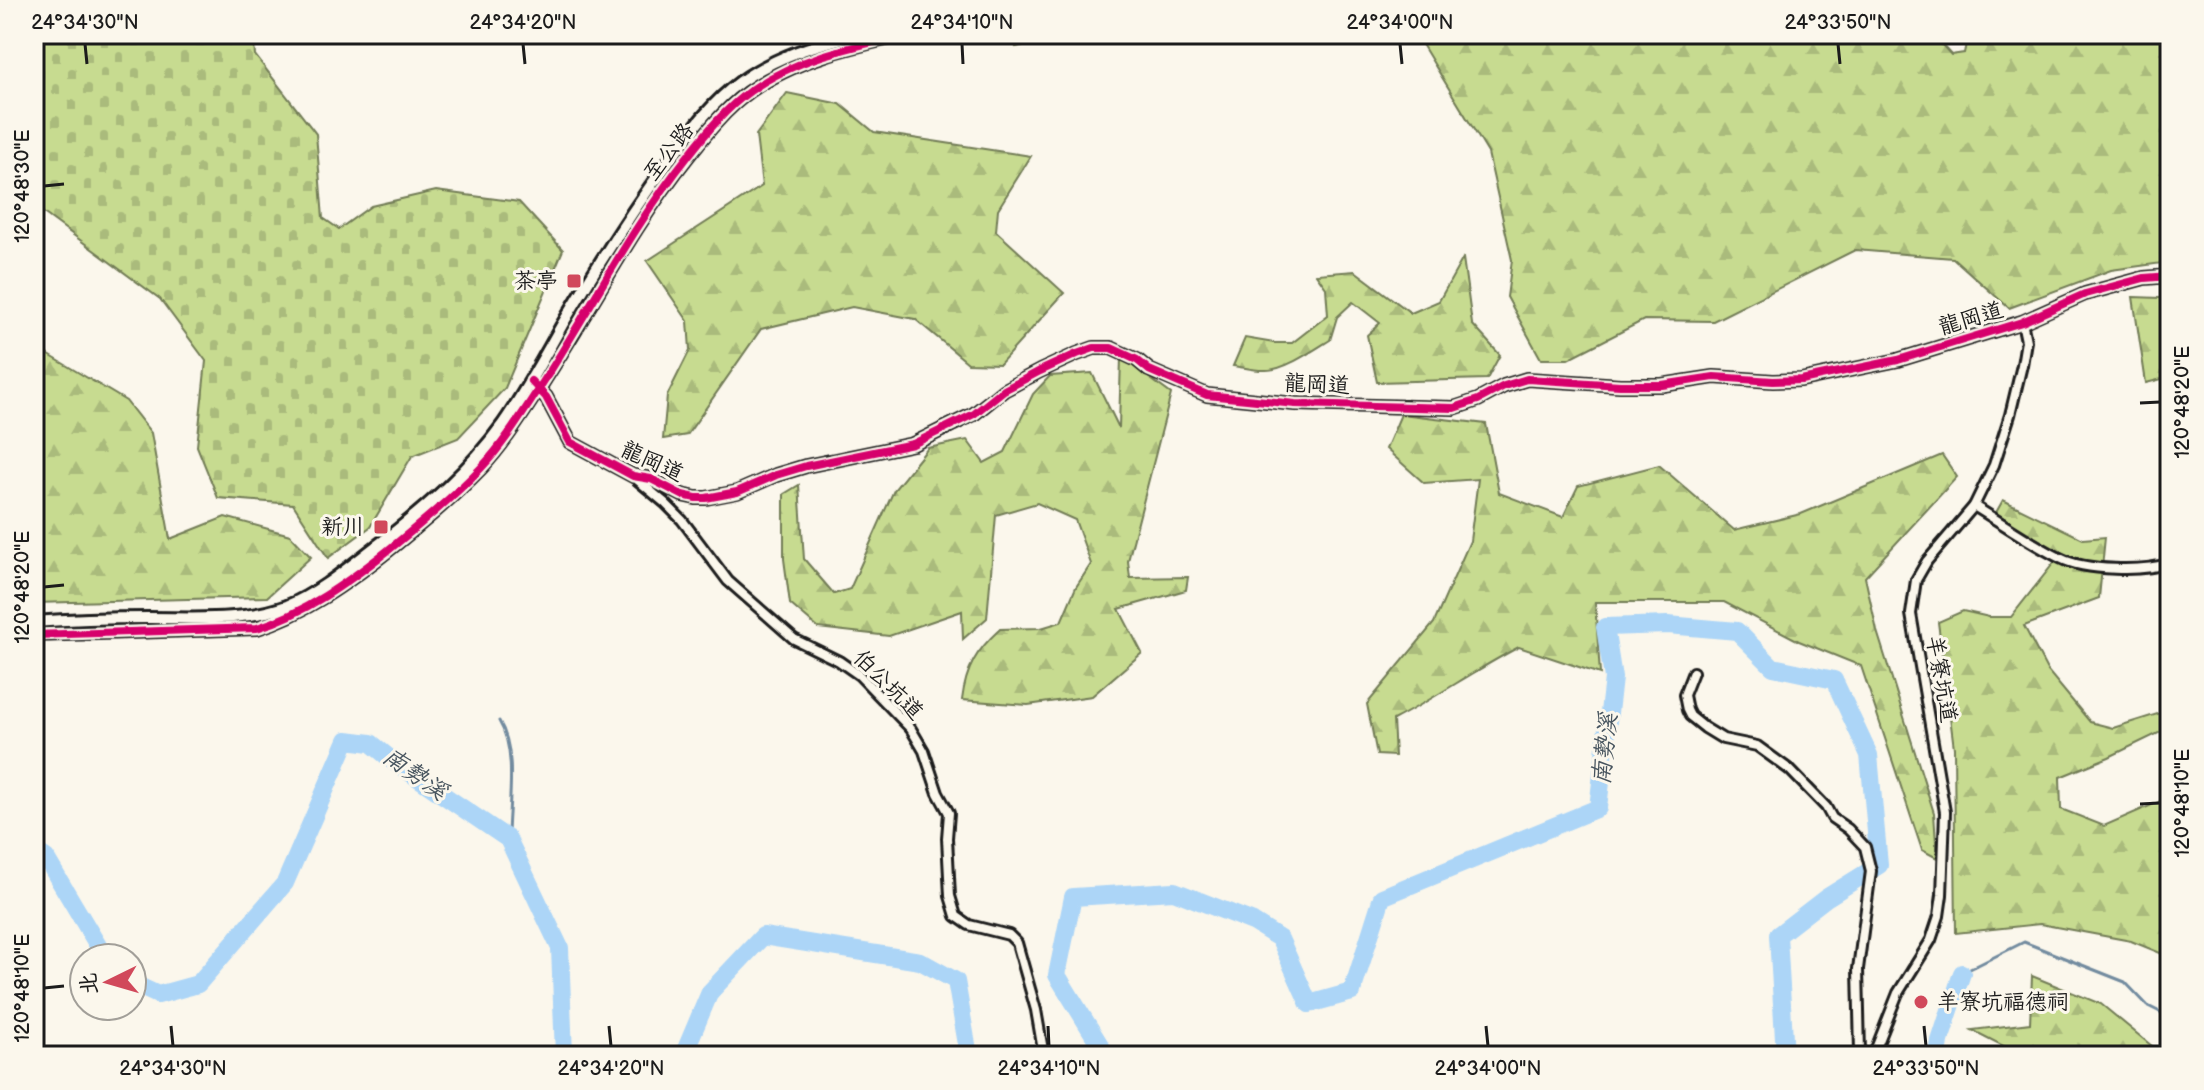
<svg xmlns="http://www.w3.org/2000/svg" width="2204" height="1090" font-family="'Balsamiq Sans','LXGW WenKai TC',sans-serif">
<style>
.forest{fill:url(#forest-firs);stroke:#727c56;stroke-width:2}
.cemetery{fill:url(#cemetery-stones);stroke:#727c56;stroke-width:2}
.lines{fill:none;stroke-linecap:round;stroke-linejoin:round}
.stream{stroke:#728b9f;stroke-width:3}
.river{stroke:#acd5f7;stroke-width:18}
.minor-casing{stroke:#1c1c1c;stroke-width:14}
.tertiary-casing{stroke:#1c1c1c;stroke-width:16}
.minor{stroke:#fbf7ec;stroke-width:8}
.tertiary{stroke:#fbf7ec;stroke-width:10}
.cycleway-casing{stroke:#fbf7ec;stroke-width:13}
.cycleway{stroke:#d6006c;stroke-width:8}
.ticks{fill:none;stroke:#1c1c1c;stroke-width:3}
.poi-dot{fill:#d1495b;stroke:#fbf7ec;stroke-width:3}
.labels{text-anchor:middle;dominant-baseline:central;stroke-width:6;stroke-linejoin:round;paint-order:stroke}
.street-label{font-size:22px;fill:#1c1c1c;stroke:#fbf7ec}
.poi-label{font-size:22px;fill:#1c1c1c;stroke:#fbf7ec;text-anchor:end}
.water-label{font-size:24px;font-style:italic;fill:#47545e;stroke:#fbf7ec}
.neatline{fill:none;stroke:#1c1c1c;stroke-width:3}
.ticks-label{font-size:20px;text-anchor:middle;fill:#1c1c1c}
</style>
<defs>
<pattern id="forest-firs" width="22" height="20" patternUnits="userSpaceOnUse" patternTransform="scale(2)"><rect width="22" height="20" fill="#c7db90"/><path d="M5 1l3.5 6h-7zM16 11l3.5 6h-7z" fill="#aabb7c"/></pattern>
<pattern id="cemetery-stones" width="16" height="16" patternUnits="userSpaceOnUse" patternTransform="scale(2)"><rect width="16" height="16" fill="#c7db90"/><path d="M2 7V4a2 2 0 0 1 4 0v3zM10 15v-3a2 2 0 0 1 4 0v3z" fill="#aabb7c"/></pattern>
</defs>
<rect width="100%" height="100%" fill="#fbf7ec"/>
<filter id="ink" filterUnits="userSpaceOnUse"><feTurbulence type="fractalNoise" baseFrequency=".0125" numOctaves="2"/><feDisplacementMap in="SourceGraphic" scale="16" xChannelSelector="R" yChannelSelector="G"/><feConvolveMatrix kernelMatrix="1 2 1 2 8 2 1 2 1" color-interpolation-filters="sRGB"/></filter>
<g filter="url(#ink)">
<g class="forest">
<path d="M1009,34H1070L1016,47Z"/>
<path d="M1418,34H1932L1951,55L1964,53L1968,34H2170V262L2111,270L2009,308L1953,258L1855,250L1713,321L1644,320L1568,359H1541L1507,297L1512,260L1488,153L1417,36Z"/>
<path d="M787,93L840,104L874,132L1031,156L998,209L996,231L1064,293L1000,364L968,363L915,319L852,307L761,329L687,435L663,439L667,396L690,350L688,321L647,261L762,186L756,135Z"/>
<path d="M1463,258L1472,324L1500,355L1487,379L1377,382L1367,335L1380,323L1353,302L1337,317L1330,340C1314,350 1285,370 1266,370C1255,371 1243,367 1233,366L1245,338L1274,343H1292L1328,315L1326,288L1316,274L1355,271L1411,313L1439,301Z"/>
<path d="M2133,297L2161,298L2170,303V377L2146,383Z"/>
<path d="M34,346L126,401L151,433L170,539L225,517L290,535L311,557L267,597L34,603Z"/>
<path d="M1121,357L1171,394L1128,561L1130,578L1188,577L1186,590L1119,609L1142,653L1092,696L1028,705L962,700C966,668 976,651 1000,629L1041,628L1061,622L1076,587L1091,564L1075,520L1037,503L996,515L987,618L963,639L962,611L889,636L818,628L790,604L784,559V494L799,485L804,559L834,594L850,589L894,490L928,448L967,440L984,463L1005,452L1033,394L1050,376L1092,373L1119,428Z"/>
<path d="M1401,414L1486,424L1499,493L1563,517L1578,486L1659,465L1734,530L1801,514L1942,455L1957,477L1865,577L1877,631L1934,813L1937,858L1922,850L1861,666L1799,641L1724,602H1595L1600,674L1519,647C1476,669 1436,698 1393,720L1395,756L1377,755L1367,704L1434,623L1470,541L1478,479L1424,483L1386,449Z"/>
<path d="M2003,500L2083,539L2105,537L2099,598L2024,626L2047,670L2090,722L2113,728L2170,710V724L2163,731L2109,757L2060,777L2061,809L2104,826L2170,797V957L2131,941L2040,924L1956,933L1954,748L1938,622L1963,611L1989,617H2011L2056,560L1993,518Z"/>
<path d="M2032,976L2101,1004L2164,1056H2023L1972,1030L2030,1023Z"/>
</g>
<path class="cemetery" d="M34,34H253L255,55L316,134L323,218L339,229L371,206L436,191L519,202L563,250L505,388L458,438L412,456L370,527L328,558L293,504L218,498L197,446L206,361L160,299L34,206Z"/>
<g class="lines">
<g class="stream">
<path d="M499,721C518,752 508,803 508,839"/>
<path d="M1962,973L2024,942L2125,982L2148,1006L2170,1017"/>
</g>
<g class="river">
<path d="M34,850L46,858L100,949L108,958"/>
<path d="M132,983L158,995L198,984L285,883L347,740L371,743L393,761L508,839L560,948L564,1056"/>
<path d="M683,1056L710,992L763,936L920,961L956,981L969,1056"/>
<path d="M1098,1056L1103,1050L1057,975L1073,897L1174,891L1253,922L1280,939L1309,1004L1352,992L1382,897L1598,808L1613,678L1605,627L1668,625L1737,631L1773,667L1834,680L1869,755L1879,865L1826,898L1778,935L1785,1056"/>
<path d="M1938,1056L1940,1041L1962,973"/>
</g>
<defs>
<g id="minor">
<path d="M635,478L665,503L682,520L728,581L794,639L839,661L859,675L911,729L924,751L938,793L949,813L947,838L950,896L956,916L969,925L1009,935L1017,943L1036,1010L1044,1056"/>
<path d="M1974,506C2002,523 2030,543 2060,558C2085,571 2144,572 2170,563"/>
<path d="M1693,672L1684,695L1687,710L1690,716L1705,728L1723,739L1757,746L1790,770L1826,807L1832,818L1848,829L1865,847L1871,871L1858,969L1860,1052L1863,1056"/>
<path d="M1873,1056L1898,993L1931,940L1939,916L1942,895L1945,812L1911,614L1916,580L1927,561L1974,506L1994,465L2010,415L2022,365L2026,341L2022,322"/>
</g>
<g id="tertiary">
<path d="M531,381L546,397L570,442L633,476L651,479L682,495L696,498H706L737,492L776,475L806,466L913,444L974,414L1004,390L1040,371L1077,354L1094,348H1111L1137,360L1149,370L1207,395L1295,404L1454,408L1478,400L1504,386L1527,379L1620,385H1662L1714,377L1773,381L1801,380L1898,360L2022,322L2085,294L2144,278L2170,276"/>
<path d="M34,622C72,619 110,618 149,618C195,618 243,622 287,606C320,593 354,563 382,542C427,507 470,470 503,424C525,392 543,359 562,325C595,269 629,215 667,163C689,134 711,103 740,82C776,56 815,45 857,34"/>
<path d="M34,635L257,628C304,614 348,582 386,552C419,525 452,498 481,468C503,445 521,416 538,390C589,312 630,229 688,156C706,133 726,108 750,91C796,58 854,46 908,34"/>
</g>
</defs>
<use href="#minor" class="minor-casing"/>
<use href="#tertiary" class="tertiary-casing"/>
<use href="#minor" class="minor"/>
<use href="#tertiary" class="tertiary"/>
<defs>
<g id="cycleway">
<path d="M531,381L546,397L570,442L633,476L651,479L682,495L696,498H706L737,492L776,475L806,466L913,444L974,414L1004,390L1040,371L1077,354L1094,348H1111L1137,360L1149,370L1207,395L1295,404L1454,408L1478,400L1504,386L1527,379L1620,385H1662L1714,377L1773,381L1801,380L1898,360L2022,322L2085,294L2144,278L2170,276"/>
<path d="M34,635L257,628C304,614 348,582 386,552C419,525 452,498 481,468C503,445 521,416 538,390C589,312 630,229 688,156C706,133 726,108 750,91C796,58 854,46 908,34"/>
</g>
</defs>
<use href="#cycleway" class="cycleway-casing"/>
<use href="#cycleway" class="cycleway"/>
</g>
</g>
<path class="ticks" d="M85,44L87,64M523,44L525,64M962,44L963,64M1400,44L1402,64M1838,44L1840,64M44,186L64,184M2140,403L2160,402M44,587L64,585M2140,804L2160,803M44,988L64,986M171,1026L173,1046M609,1026L611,1046M1048,1026L1049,1046M1486,1026L1488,1046M1924,1026L1926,1046"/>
<g class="poi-dot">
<rect x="566" y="273" width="16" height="16" rx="4"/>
<rect x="373" y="519" width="16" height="16" rx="4"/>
<circle cx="1921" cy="1002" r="8"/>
</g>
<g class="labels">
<g class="street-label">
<text transform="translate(669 152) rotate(-52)">至公路</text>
<text transform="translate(1971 319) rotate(-17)">龍岡道</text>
<text transform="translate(1317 385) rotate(2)">龍岡道</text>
<text transform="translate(652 462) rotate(24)">龍岡道</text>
<text transform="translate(1941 679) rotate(80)">羊寮坑道</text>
<text transform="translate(888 685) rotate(45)">伯公坑道</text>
</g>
<g class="poi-label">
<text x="558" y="281">茶亭</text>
<text x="365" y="527">新川</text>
<text x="1937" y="1002" text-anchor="start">羊寮坑福德祠</text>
</g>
<g class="water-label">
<text transform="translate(1605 749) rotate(-84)">南勢溪</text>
<text transform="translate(415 774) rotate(35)">南勢溪</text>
</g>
</g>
<rect width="2204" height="1090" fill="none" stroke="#fbf7ec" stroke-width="88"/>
<g transform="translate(108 982) rotate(265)"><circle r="38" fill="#fbf7ec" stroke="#a29f99" stroke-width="2"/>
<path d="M0-6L14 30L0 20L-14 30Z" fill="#d1495b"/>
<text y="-12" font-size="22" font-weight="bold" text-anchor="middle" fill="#1c1c1c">北</text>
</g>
<rect x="44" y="44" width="2116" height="1002" class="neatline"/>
<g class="ticks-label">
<text x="85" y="29">24°34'30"N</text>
<text x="523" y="29">24°34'20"N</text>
<text x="962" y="29">24°34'10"N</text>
<text x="1400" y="29">24°34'00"N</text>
<text x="1838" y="29">24°33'50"N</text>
<text transform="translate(22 186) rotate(-90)" y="7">120°48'30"E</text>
<text transform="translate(2182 402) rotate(-90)" y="7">120°48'20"E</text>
<text transform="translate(22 587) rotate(-90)" y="7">120°48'20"E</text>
<text transform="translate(2182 803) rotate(-90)" y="7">120°48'10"E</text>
<text transform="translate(22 988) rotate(-90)" y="7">120°48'10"E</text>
<text x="173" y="1075">24°34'30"N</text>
<text x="611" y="1075">24°34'20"N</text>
<text x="1049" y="1075">24°34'10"N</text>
<text x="1488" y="1075">24°34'00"N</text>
<text x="1926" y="1075">24°33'50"N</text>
</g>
</svg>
